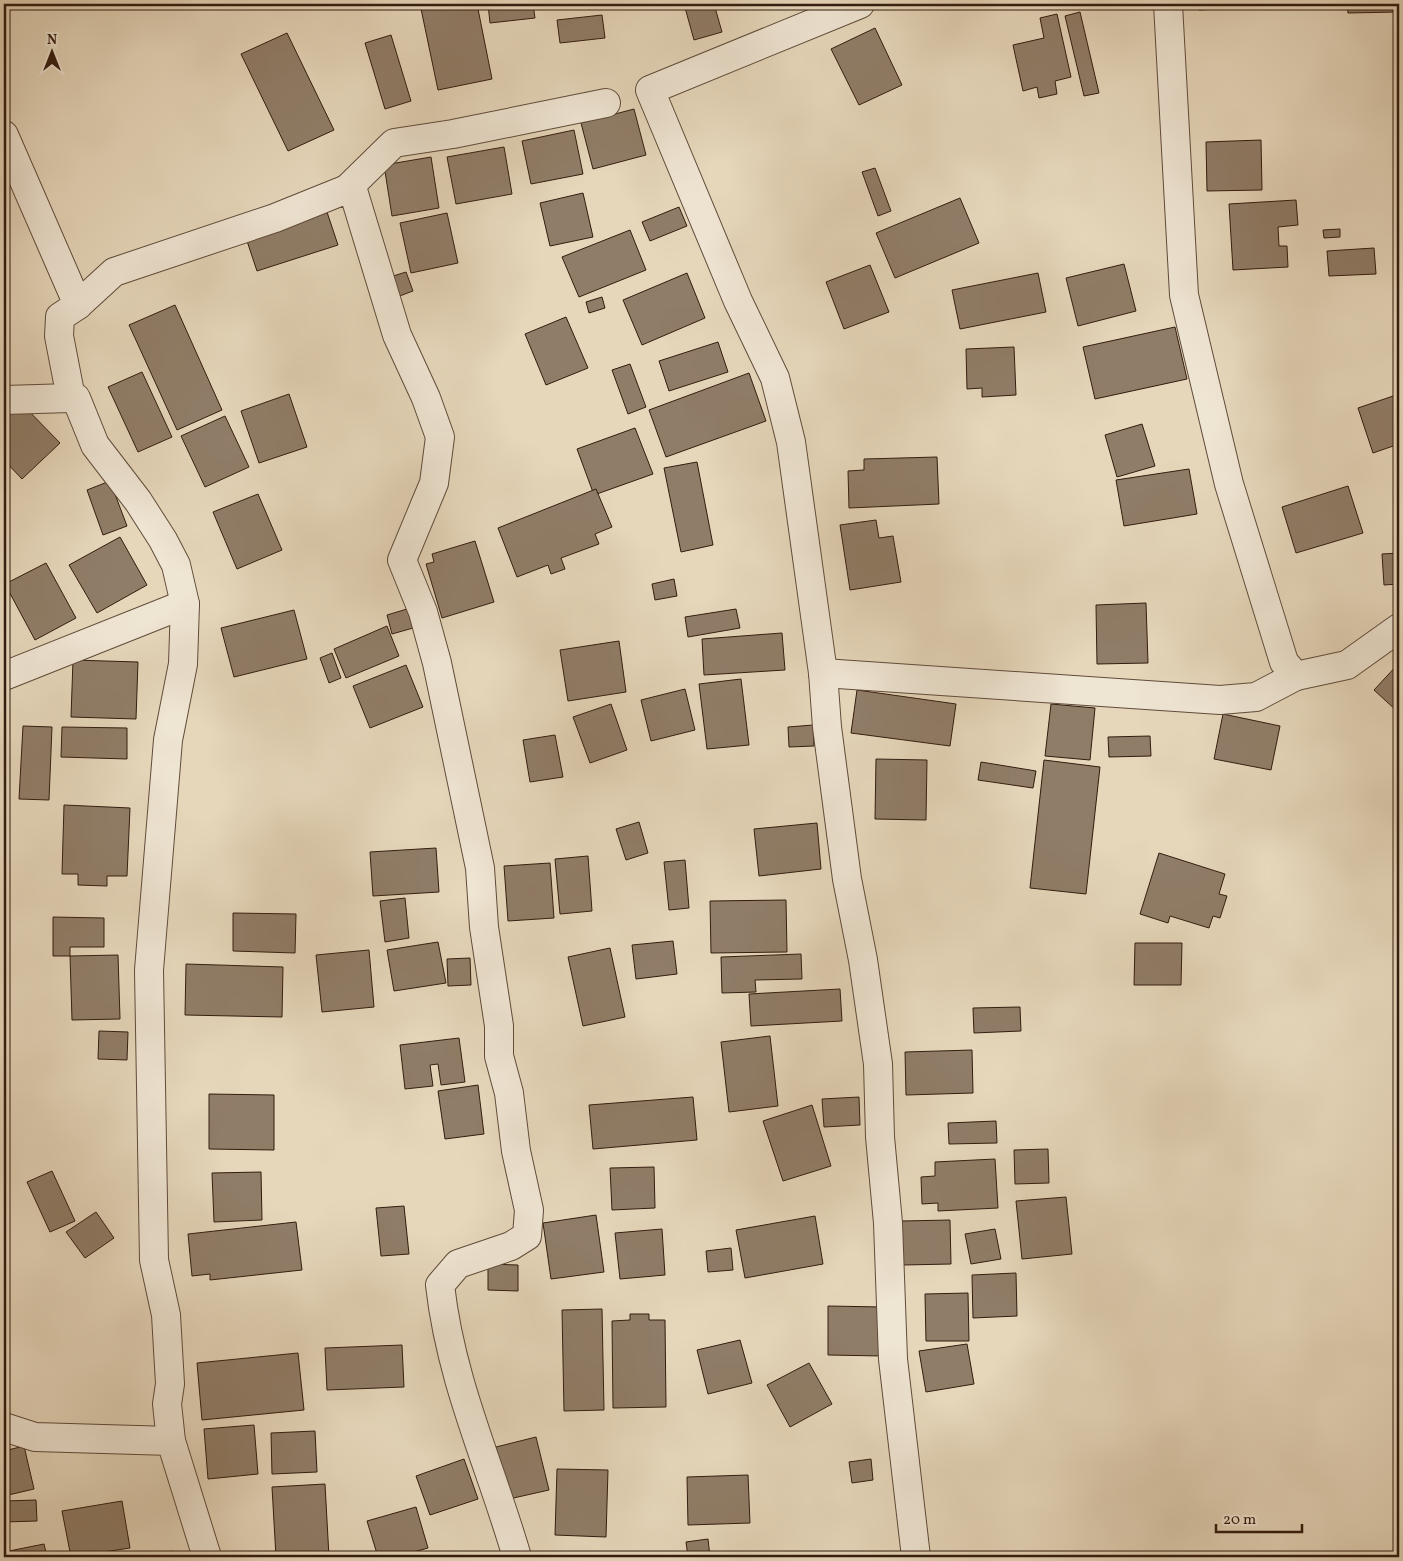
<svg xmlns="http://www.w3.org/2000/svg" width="1403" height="1561" font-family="Vollkorn,serif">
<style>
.building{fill:#907d68;stroke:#331c0f}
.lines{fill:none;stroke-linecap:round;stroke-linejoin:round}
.minor-casing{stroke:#604b3a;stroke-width:30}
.minor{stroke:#efe5d3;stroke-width:28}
</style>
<rect width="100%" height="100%" fill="#e6d7bb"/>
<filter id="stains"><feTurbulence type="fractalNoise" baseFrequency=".004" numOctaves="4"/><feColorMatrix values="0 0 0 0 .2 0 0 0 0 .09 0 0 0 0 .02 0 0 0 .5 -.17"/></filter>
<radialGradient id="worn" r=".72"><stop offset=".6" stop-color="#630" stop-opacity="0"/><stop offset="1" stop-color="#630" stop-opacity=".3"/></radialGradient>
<g class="building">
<path d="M420,4H477L492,79L438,90Z"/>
<path d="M488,4H533L535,18L490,23Z"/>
<path d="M684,4H714L722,32L694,40Z"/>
<path d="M1199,4H1254V7L1199,10Z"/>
<path d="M1347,4H1399V12L1348,13Z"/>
<path d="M1080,12L1099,93L1084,96L1065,16Z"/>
<path d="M1057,14L1071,77L1055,81L1057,94L1039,98L1037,87L1023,91L1013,45L1044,38L1040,18Z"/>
<path d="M602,15L605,38L560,43L557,20Z"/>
<path d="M875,28L902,85L859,105L831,49Z"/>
<path d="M287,33L334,130L288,151L241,54Z"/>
<path d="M391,35L411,101L385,109L365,43Z"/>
<path d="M634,109L646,155L593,169L581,123Z"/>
<path d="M574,130L583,174L531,184L522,141Z"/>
<path d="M1261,140L1262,190L1207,191L1206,142Z"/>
<path d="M504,147L512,194L456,204L447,157Z"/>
<path d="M431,157L439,208L392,216L384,165Z"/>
<path d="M875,168L891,211L878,216L862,172Z"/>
<path d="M583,193L593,237L550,246L540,203Z"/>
<path d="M960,198L979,243L895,278L876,233Z"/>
<path d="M323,200L338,245L257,271L242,226Z"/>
<path d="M1296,200L1298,225L1278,227L1279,246H1287L1288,267L1233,270L1229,204Z"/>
<path d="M679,207L687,226L650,241L642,222Z"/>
<path d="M447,213L458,263L411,273L400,223Z"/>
<path d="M1340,229V237L1324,238L1323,230Z"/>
<path d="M630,230L646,270L579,297L562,257Z"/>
<path d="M1374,248L1376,274L1329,276L1327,251Z"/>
<path d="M1124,264L1136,311L1078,326L1066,278Z"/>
<path d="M870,265L889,312L844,329L826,282Z"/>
<path d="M406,272L413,291L397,297L390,277Z"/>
<path d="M687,273L705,318L642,345L623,300Z"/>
<path d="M1038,273L1046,312L960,329L952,290Z"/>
<path d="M602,297L605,308L589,313L586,302Z"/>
<path d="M175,305L222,410L177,430L129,325Z"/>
<path d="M566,317L588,368L546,385L525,334Z"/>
<path d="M1175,327L1187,379L1095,399L1083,347Z"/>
<path d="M718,342L728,372L669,391L659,361Z"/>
<path d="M1014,347L1016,395L982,397V388L967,389L966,349Z"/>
<path d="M630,364L646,407L628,414L612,370Z"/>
<path d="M142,372L172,437L138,452L108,387Z"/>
<path d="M749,373L766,421L666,457L649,410Z"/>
<path d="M289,394L307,447L259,463L241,411Z"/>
<path d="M1399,394V444L1373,453L1358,408Z"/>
<path d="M20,402L60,443L22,479L4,460V417Z"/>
<path d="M225,416L249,467L205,487L181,436Z"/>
<path d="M1142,424L1155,466L1117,477L1105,435Z"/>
<path d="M635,428L653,474L594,495L577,449Z"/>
<path d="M937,457L939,504L849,508L848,471L864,470V459Z"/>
<path d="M697,462L713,545L681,552L664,468Z"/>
<path d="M1189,469L1197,514L1124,526L1116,480Z"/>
<path d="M110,481L127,526L103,535L87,490Z"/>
<path d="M1348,486L1363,533L1296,553L1282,507Z"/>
<path d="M596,489L612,527L595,534L599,544L561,558L565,569L551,574L548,565L517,577L498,528Z"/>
<path d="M258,494L282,550L237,569L213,512Z"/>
<path d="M876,520L879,538L893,536L901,582L850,590L840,525Z"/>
<path d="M120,537L147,585L97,613L69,565Z"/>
<path d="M475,541L494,602L442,618L426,564L434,562L432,554Z"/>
<path d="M1399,553V584L1384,585L1382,554Z"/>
<path d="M46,563L76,618L35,640L5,584Z"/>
<path d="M674,579L677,596L655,600L652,584Z"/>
<path d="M1146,603L1148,663L1097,664L1096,605Z"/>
<path d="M407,609L413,628L392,634L387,615Z"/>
<path d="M736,609L740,628L688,637L685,617Z"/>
<path d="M294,610L307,659L234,677L221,628Z"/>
<path d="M387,626L399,656L346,678L334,649Z"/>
<path d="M782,633L785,670L704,675L702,639Z"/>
<path d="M619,641L626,692L568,701L560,650Z"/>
<path d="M332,653L341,678L329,683L320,658Z"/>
<path d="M73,660L138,662L136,719L71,717Z"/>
<path d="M1399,663V713L1374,690Z"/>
<path d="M406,665L423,707L370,728L353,686Z"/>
<path d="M741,679L749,745L707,749L699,684Z"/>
<path d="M685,689L695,730L651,741L641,700Z"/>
<path d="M857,690L956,704L950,746L851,733Z"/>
<path d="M611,704L627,750L590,763L573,717Z"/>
<path d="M1051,704L1095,708L1090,760L1045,756Z"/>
<path d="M1223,714L1280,726L1271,770L1214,759Z"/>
<path d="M813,725L814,746L789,747L788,727Z"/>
<path d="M23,726L52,727L49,800L19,799Z"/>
<path d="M62,727L127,728V759L61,757Z"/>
<path d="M555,735L563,777L530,782L523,740Z"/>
<path d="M1150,736L1151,756L1109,757L1108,737Z"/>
<path d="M876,759L927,760L926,820L875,819Z"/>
<path d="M1044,760L1100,767L1086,894L1030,888Z"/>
<path d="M981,762L1036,771L1033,788L978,780Z"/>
<path d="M64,805L130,808L127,876H107V886L78,885V874H62Z"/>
<path d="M639,822L648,853L626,860L616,829Z"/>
<path d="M817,823L821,869L759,876L754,829Z"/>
<path d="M436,848L439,892L373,896L370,852Z"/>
<path d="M1159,853L1225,874L1219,894L1227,896L1220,918L1213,916L1209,928L1170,916L1168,923L1140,914Z"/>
<path d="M588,856L592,911L560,914L555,859Z"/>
<path d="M685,860L689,908L669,910L664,862Z"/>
<path d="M550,863L554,918L508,921L504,866Z"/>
<path d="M405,898L409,938L385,942L380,901Z"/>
<path d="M786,900L787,952L711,953L710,901Z"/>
<path d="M233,913L296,914L295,953L233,951Z"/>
<path d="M53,917L104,918V947H70V956H53Z"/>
<path d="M673,941L677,974L636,979L632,945Z"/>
<path d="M438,942L446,983L394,991L387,950Z"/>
<path d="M1135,943H1182L1181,985H1134Z"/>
<path d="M610,948L625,1017L583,1026L568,957Z"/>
<path d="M369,950L374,1007L322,1012L316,955Z"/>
<path d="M801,954L802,979L755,980L756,992L722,993L721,957Z"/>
<path d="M118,955L120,1019L72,1020L70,956Z"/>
<path d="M470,958L471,985L448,986L447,959Z"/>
<path d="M186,964L283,967L282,1017L185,1015Z"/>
<path d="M840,989L842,1021L751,1026L749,994Z"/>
<path d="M1020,1007L1021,1031L974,1033L973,1008Z"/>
<path d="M99,1031L128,1032L127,1060L98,1059Z"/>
<path d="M770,1036L778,1106L729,1112L721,1042Z"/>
<path d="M459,1038L465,1082L441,1085L438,1064L430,1065L433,1086L405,1089L400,1045Z"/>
<path d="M972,1050L973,1093L906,1095L905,1052Z"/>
<path d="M478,1085L484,1134L445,1139L438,1091Z"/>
<path d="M209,1094L274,1095V1150L209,1149Z"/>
<path d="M693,1097L697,1140L593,1149L589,1105Z"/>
<path d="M859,1097L860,1125L824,1127L822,1099Z"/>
<path d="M812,1105L831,1166L783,1181L763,1121Z"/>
<path d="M996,1121L997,1143L949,1144L948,1123Z"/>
<path d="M1048,1149L1049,1183L1015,1184L1014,1150Z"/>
<path d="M995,1159L998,1208L938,1211V1203L922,1204L921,1177L935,1176V1162Z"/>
<path d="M654,1167L655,1208L612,1210L610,1168Z"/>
<path d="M52,1171L75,1221L50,1232L27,1182Z"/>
<path d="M261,1172L262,1220L214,1222L212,1173Z"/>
<path d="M1066,1197L1072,1254L1022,1259L1016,1201Z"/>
<path d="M404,1206L409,1254L381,1256L376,1208Z"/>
<path d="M96,1212L114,1238L85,1258L66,1232Z"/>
<path d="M596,1215L604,1272L551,1279L543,1223Z"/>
<path d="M815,1216L823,1264L745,1278L736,1230Z"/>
<path d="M950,1220L951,1264L903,1265L902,1221Z"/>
<path d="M296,1222L302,1270L210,1280V1274L192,1276L188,1234Z"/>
<path d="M662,1229L665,1275L620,1279L615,1233Z"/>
<path d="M995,1229L1001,1259L971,1264L965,1234Z"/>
<path d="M731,1248L733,1270L708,1272L706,1251Z"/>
<path d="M488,1264L518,1265V1291L488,1290Z"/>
<path d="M1016,1273L1017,1316L973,1318L972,1275Z"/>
<path d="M968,1293L969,1341H926L925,1294Z"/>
<path d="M828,1306L883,1307L882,1356L828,1355Z"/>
<path d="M602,1309L604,1410L564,1411L562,1310Z"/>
<path d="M630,1314H649V1320H665L666,1407L613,1408L612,1321L630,1320Z"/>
<path d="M740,1340L752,1383L708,1394L697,1350Z"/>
<path d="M967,1344L974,1384L926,1392L919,1351Z"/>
<path d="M402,1345L404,1387L327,1390L325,1348Z"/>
<path d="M298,1353L304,1410L202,1420L197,1363Z"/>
<path d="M809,1363L832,1404L790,1427L767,1385Z"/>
<path d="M254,1425L258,1474L208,1479L204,1429Z"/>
<path d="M315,1431L317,1472L272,1474L271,1433Z"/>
<path d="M536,1437L549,1490L509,1499L496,1447Z"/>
<path d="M24,1446L34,1489L4,1496V1451Z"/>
<path d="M464,1459L478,1499L430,1515L416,1476Z"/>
<path d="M871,1459L873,1480L852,1483L849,1462Z"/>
<path d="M557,1469L608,1470L606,1537L555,1535Z"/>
<path d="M748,1475L750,1523L688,1525L687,1477Z"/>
<path d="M325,1484L329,1557H276L272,1487Z"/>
<path d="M36,1500L37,1521L4,1522V1501Z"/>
<path d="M122,1501L130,1548L71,1557L62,1511Z"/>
<path d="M416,1507L428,1548L395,1557H378L367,1521Z"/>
<path d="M708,1539L710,1557H688L686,1542Z"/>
<path d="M44,1544L47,1557H4V1552Z"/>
<path d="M172,1551L174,1557H148Z"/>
</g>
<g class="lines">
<defs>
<g id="minor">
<path d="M860,4L650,90L738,301L775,378L791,442L823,673L827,727L847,879L863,960L878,1064L880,1137L888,1223L893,1359L916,1557"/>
<path d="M1168,4L1184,295L1229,484L1284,662L1296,676"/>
<path d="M4,135L78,305"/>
<path d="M345,191L394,143L453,134L606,103"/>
<path d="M4,400L71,398"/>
<path d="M823,673L1220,700L1256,697L1296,676L1347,665L1399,628"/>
<path d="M4,676L185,604"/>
<path d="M4,1427L35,1437L171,1441"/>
<path d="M207,1557L171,1441L167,1404L170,1384L166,1315L154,1260L149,970L168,740L183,664L185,604L176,565L163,540L138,501L95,445L76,398H71L59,336L60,317L78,305L114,272L275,218L352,187L397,335L426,398L440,437L434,483L402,560L423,612L437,663L480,868L484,927L499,1026V1056L509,1093L516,1151L529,1210L527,1236L511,1246L458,1264L440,1285C451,1383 490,1464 517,1557"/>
</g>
</defs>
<use href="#minor" class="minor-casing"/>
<use href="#minor" class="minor"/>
</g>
<rect width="1403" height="1561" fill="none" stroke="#e6d7bb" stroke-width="20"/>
<rect x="5" y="5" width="1393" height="1551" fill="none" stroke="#331c0f" stroke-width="2.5"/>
<rect x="10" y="10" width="1383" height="1541" fill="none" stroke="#331c0f"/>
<g transform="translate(52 52)" stroke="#efe5d3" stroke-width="4" paint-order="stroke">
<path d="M0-4L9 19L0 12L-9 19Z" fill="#331c0f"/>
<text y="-8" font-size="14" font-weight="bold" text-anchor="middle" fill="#331c0f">N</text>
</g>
<path d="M1216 1524v8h86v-8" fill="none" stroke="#331c0f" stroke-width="2.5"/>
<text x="1223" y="1524" font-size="15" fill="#331c0f" stroke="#efe5d3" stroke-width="4" paint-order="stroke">20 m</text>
<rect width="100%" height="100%" filter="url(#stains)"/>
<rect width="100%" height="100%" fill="url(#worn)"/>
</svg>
